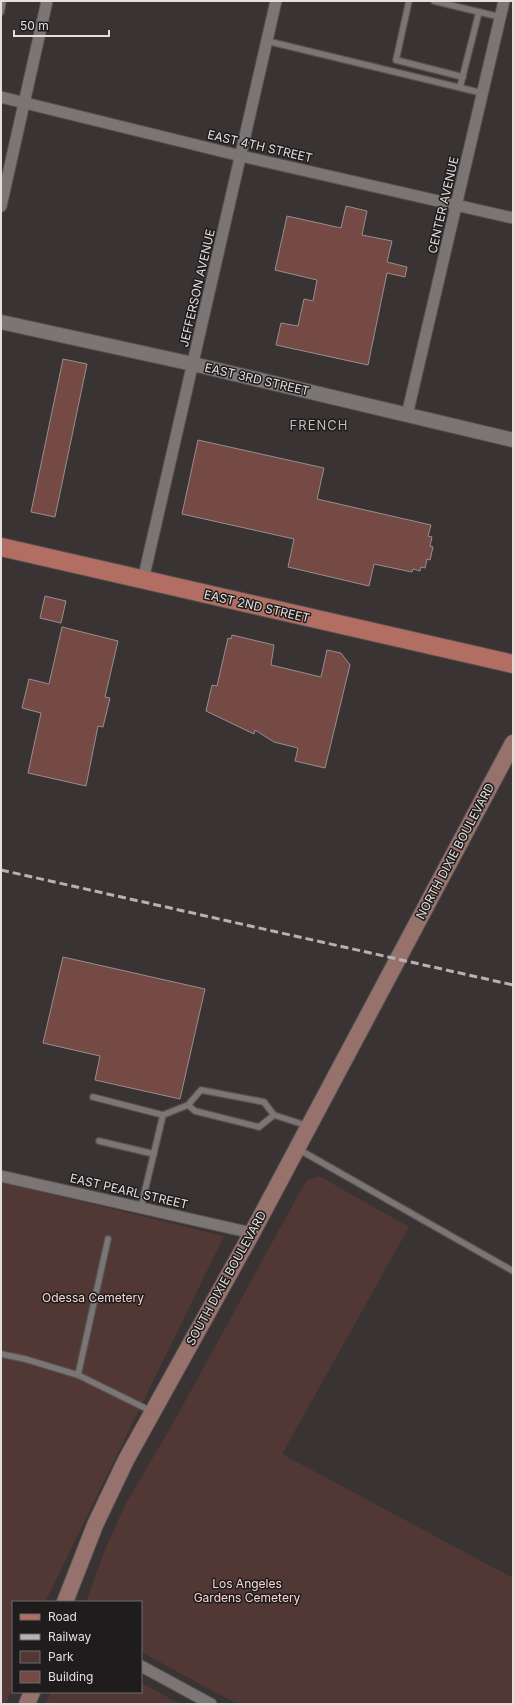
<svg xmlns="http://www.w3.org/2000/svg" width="514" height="1705" font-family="Inter,sans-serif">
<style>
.green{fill:#523834}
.building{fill:#764a44;stroke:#958f8e}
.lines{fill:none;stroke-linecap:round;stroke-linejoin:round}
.service-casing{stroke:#565252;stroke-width:8}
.minor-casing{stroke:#565252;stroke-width:13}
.tertiary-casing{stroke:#565252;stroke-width:16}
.secondary-casing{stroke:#565252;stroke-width:18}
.primary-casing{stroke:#565252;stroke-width:20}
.service{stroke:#7b7675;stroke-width:5.5}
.minor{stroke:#7b7675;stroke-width:11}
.tertiary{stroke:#7b7675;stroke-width:14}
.secondary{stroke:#97726d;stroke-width:16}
.primary{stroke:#b36e64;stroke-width:18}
.rail{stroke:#b6b2b1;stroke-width:3;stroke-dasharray:8 4;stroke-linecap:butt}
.labels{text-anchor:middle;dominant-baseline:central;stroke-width:3;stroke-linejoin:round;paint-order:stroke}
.street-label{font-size:12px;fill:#e2dfde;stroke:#1e1c1c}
.park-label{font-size:12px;fill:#f7d7d2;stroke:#1e1c1c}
.neighbourhood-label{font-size:13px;letter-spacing:1px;fill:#c2bcbb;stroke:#1e1c1c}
</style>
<rect width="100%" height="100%" fill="#393433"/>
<g class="green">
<path d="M319,1176L409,1227L282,1454L513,1578V1704H237L141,1652V1602H86L105,1550L126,1503L171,1427L306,1181Z"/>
<path d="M1,1182L224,1236L45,1602H13V1685L6,1704H1Z"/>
<path d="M141,1683L180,1704H45L51,1692H141Z"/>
</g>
<g class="building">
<path d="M346,206L367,211L362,235L392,241L387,262L407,267L405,277L387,273L368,365L276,345L281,323L298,326L304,299L313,301L317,280L275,270L287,216L341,228Z"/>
<path d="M63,359L87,364L55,517L31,512Z"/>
<path d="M198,440L324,468L317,499L431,525L428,536L432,537L430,546L433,547L430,560L427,559L425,568L421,567L420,571L413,569L412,572L374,564L369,586L288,567L294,539L182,514Z"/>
<path d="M45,596L66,601L61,623L40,618Z"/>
<path d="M62,627L118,641L105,697L110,698L103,727L98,726L86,786L28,773L41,713L22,708L29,679L49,684Z"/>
<path d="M232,635L274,645L271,665L321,677L327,650L341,653L350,665L325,768L295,761L298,748L274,742L255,730L254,734L206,711L212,685L217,686L228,638L231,639Z"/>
<path d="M63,957L205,989L180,1099L95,1080L100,1056L43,1043Z"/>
</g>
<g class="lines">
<defs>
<g id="service">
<path d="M409,1L396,60L463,77"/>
<path d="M434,1L500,17"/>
<path d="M1,12L3,1"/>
<path d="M267,41L482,93"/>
<path d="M460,87L479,12"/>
<path d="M93,1097L163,1115L141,1207"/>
<path d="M163,1115L188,1105L201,1090L264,1102L274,1115L259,1127L195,1111L188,1105"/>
<path d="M274,1115L308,1126"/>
<path d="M99,1141L154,1154"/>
<path d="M298,1149L513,1271"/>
<path d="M108,1239L78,1375L151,1411"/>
<path d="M1,1354L25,1359L78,1375"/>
</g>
<g id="minor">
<path d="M1,97L241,156L513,218"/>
<path d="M1,206L47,1"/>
<path d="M407,415L504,1"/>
<path d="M143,580L276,1"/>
<path d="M1,1176L252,1233"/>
<path d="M141,1666L211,1704"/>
</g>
<path id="tertiary" d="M1,322L193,364L513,440"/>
<g id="secondary">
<path d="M65,1602L95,1525L126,1460L252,1233L513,743"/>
<path d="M27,1704L32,1692"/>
</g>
<path id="primary" d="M1,547L513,664"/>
</defs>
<use href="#service" class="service-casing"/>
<use href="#minor" class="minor-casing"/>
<use href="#tertiary" class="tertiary-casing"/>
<use href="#secondary" class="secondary-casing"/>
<use href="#primary" class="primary-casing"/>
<use href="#service" class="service"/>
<use href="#minor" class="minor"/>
<use href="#tertiary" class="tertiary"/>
<use href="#secondary" class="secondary"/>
<use href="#primary" class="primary"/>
<path class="rail" d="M1,870L513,985"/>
</g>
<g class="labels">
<g class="street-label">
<text transform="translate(260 146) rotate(13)">EAST 4TH STREET</text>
<text transform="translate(443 205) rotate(-77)">CENTER AVENUE</text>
<text transform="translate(197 288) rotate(-77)">JEFFERSON AVENUE</text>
<text transform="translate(257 379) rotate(13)">EAST 3RD STREET</text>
<text transform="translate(257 606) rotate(13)">EAST 2ND STREET</text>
<text transform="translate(455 851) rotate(-62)">NORTH DIXIE BOULEVARD</text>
<text transform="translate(129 1191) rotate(13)">EAST PEARL STREET</text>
<text transform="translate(226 1278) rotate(-61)">SOUTH DIXIE BOULEVARD</text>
</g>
<g class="park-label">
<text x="93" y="1297">Odessa Cemetery</text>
<text x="247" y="1583">Los Angeles<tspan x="247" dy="14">Gardens Cemetery</tspan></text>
</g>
<g class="neighbourhood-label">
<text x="319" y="425">FRENCH</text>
</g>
</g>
<rect width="514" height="1705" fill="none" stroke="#e2dfde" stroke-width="4"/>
<rect x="12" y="1601" width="130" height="92" fill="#1e1c1c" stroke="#6c6a6a"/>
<rect x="20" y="1614" width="20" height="6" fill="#b36e64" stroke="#6c6a6a"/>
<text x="48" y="1621" font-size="12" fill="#e2dfde">Road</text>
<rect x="20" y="1634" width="20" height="6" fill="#b6b2b1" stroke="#6c6a6a"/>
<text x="48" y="1641" font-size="12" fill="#e2dfde">Railway</text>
<rect x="20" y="1651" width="20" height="12" fill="#523834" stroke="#6c6a6a"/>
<text x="48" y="1661" font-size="12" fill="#e2dfde">Park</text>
<rect x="20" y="1671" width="20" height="12" fill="#764a44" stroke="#6c6a6a"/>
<text x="48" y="1681" font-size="12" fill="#e2dfde">Building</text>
<path d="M14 30v6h95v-6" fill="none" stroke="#e2dfde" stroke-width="2"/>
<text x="20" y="30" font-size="12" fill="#e2dfde" stroke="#1e1c1c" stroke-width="3" paint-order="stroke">50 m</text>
</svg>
